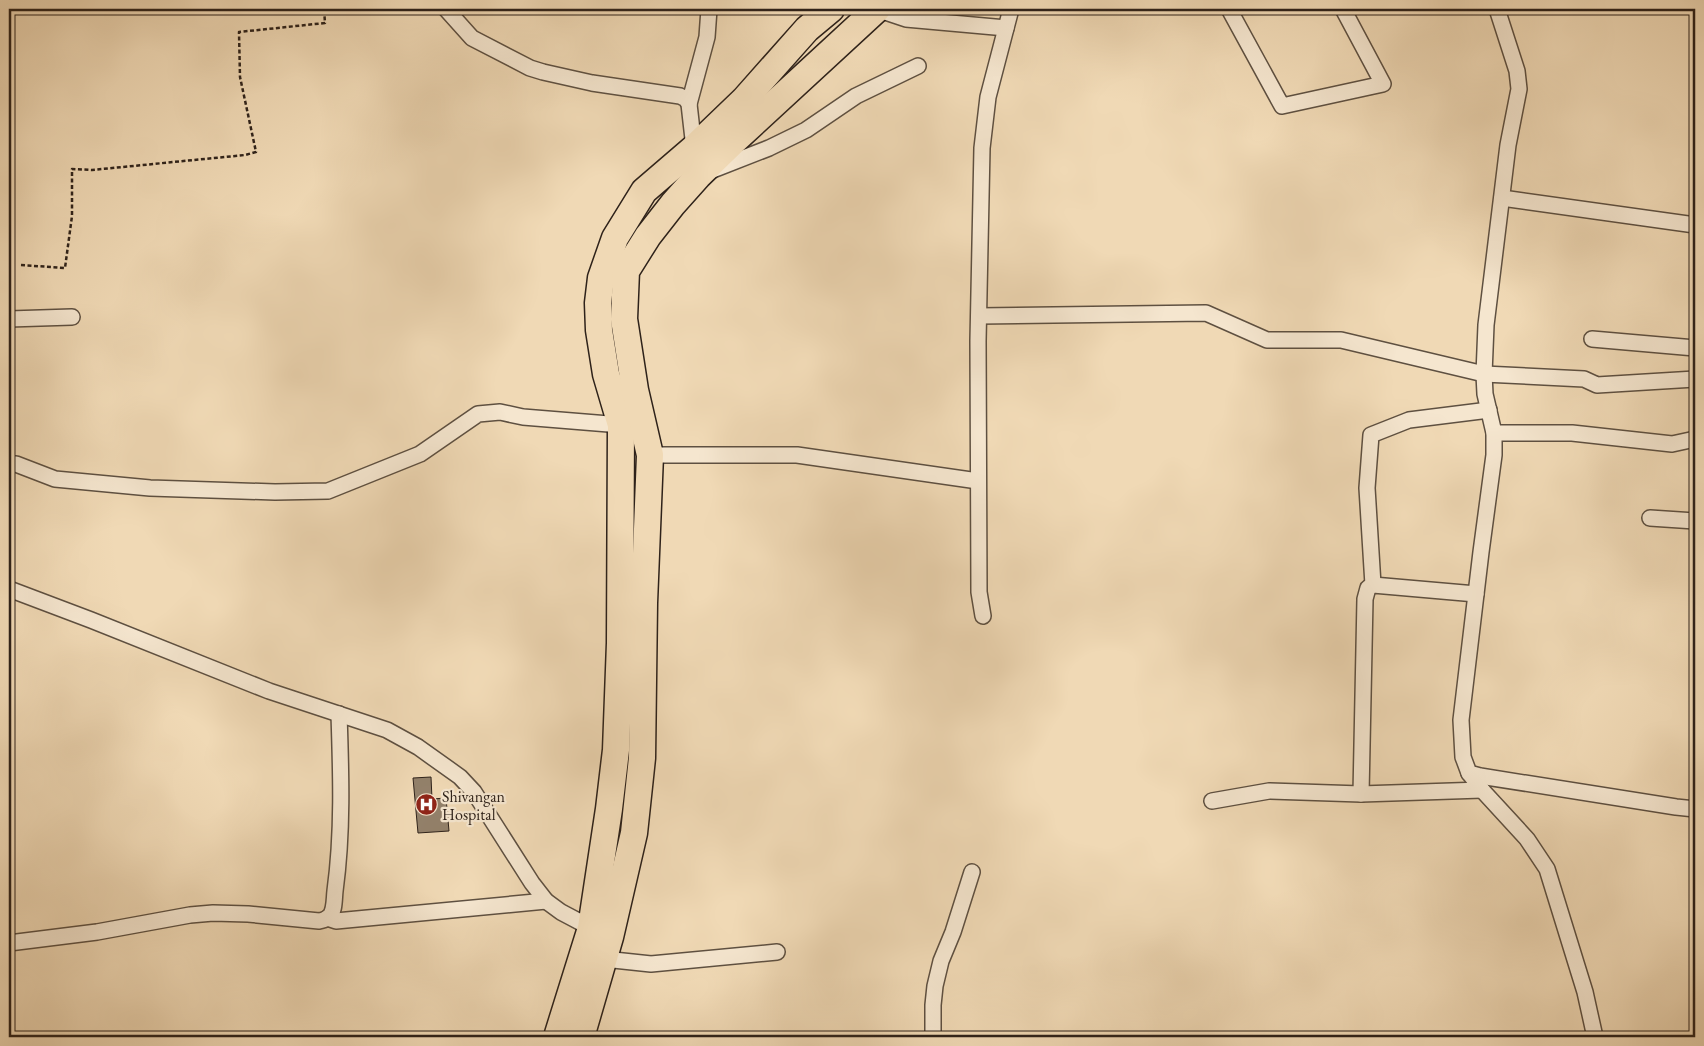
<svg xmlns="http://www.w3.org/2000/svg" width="1704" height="1046" font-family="'EB Garamond',serif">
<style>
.building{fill:#93816b;stroke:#2e221a}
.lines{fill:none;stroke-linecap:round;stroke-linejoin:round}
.street-casing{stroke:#5e5041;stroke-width:18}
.highway-casing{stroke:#2e221a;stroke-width:29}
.path{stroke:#2e221a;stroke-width:2.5;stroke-dasharray:4 2.5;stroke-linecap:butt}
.street{stroke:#f5e6cf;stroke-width:15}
.highway{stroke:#f0d9b5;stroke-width:26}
.labels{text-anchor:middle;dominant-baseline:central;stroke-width:4.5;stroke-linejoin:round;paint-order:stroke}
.poi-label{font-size:16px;fill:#2e221a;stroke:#f5e6cf;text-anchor:start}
</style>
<rect width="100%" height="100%" fill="#f0d9b5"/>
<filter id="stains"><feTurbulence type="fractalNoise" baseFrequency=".004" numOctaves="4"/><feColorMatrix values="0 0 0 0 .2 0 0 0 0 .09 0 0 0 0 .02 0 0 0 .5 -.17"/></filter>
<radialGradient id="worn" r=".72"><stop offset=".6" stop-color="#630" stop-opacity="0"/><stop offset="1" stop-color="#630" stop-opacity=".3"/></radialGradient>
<path class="building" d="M431,777L432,799L446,798L449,831L418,833L413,778Z"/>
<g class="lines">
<defs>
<g id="street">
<path d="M446,9L472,38L530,68L543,72L592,83L680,96L686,99L689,104L694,148"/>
<path d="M876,9L906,19L1006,28"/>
<path d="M1229,9L1282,106L1383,84L1343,9"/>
<path d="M1497,9L1517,71L1519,89L1508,145L1486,325L1484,374L1485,394L1494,433V455L1481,552L1461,720L1463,757L1469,773L1480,776L1676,807L1695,809"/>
<path d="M689,104L707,37L709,9"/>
<path d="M710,171L769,148L806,130L856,96L918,66"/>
<path d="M1502,198L1695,225"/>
<path d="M979,316L1206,313L1267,340H1341L1484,374L1584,379L1597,385L1695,379"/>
<path d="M9,319L72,317"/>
<path d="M1592,339L1695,348"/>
<path d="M1494,433H1572L1672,444L1695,439"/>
<path d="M650,455H797L978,481"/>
<path d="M9,464H16L55,479L150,488L275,492L328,491L420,454L478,414L500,412L523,417L621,425"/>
<path d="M1650,518L1695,521"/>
<path d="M1373,585L1367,488L1371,435L1409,420L1489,410"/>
<path d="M9,589L91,620L269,691L387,730L418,747L460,777L474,792L532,883L546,901L561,912L597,931"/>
<path d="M983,616L979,592L978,341L982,148L988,97L1011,9"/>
<path d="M1469,773L1482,790L1527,839L1547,869L1585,992L1595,1037"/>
<path d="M1361,794L1365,599L1368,588L1373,585L1476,594"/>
<path d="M1212,801L1269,791L1361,794L1482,790"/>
<path d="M327,918L336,921L546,901"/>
<path d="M9,943L97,932L190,915L213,913L248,914L319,921C323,920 326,920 329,917C335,911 334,899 335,891C343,832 341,773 339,714"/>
<path d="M604,959L651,964L777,952"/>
<path d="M933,1037V1005L935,986L941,961L953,932L972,872"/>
</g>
<g id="highway">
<path d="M557,1037L591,928L609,809L616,750L620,643L621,425L606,374L599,330L598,303L601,278L615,238L644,191L694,148L744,100L807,29L831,9"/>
<path d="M581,1037L610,937L634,833L642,758L644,603L650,455L635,390L624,319L626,271L648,236L673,204L698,176L735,140L877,9"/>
</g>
</defs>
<use href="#street" class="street-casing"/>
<use href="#highway" class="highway-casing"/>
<path class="path" d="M21,265L65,268L72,216V169L92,170L245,155L256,152L240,77L239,32L325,23L324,9"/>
<use href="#street" class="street"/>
<use href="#highway" class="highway"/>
</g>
<defs>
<symbol id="hospital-disc" viewBox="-11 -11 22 22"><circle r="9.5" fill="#8f2418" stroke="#f5e6cf"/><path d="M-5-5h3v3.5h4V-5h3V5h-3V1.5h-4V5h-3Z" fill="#fff"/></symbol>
</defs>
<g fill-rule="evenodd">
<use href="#hospital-disc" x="414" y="792" width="25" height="25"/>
</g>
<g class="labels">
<g class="poi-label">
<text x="442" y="796">Shivangan<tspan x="442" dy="18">Hospital</tspan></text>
</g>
</g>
<rect width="1704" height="1046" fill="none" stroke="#f0d9b5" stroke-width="30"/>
<rect x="10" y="10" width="1684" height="1026" fill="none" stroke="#2e221a" stroke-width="2.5"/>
<rect x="15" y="15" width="1674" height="1016" fill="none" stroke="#2e221a"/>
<rect width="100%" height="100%" filter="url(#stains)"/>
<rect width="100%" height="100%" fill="url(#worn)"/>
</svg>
